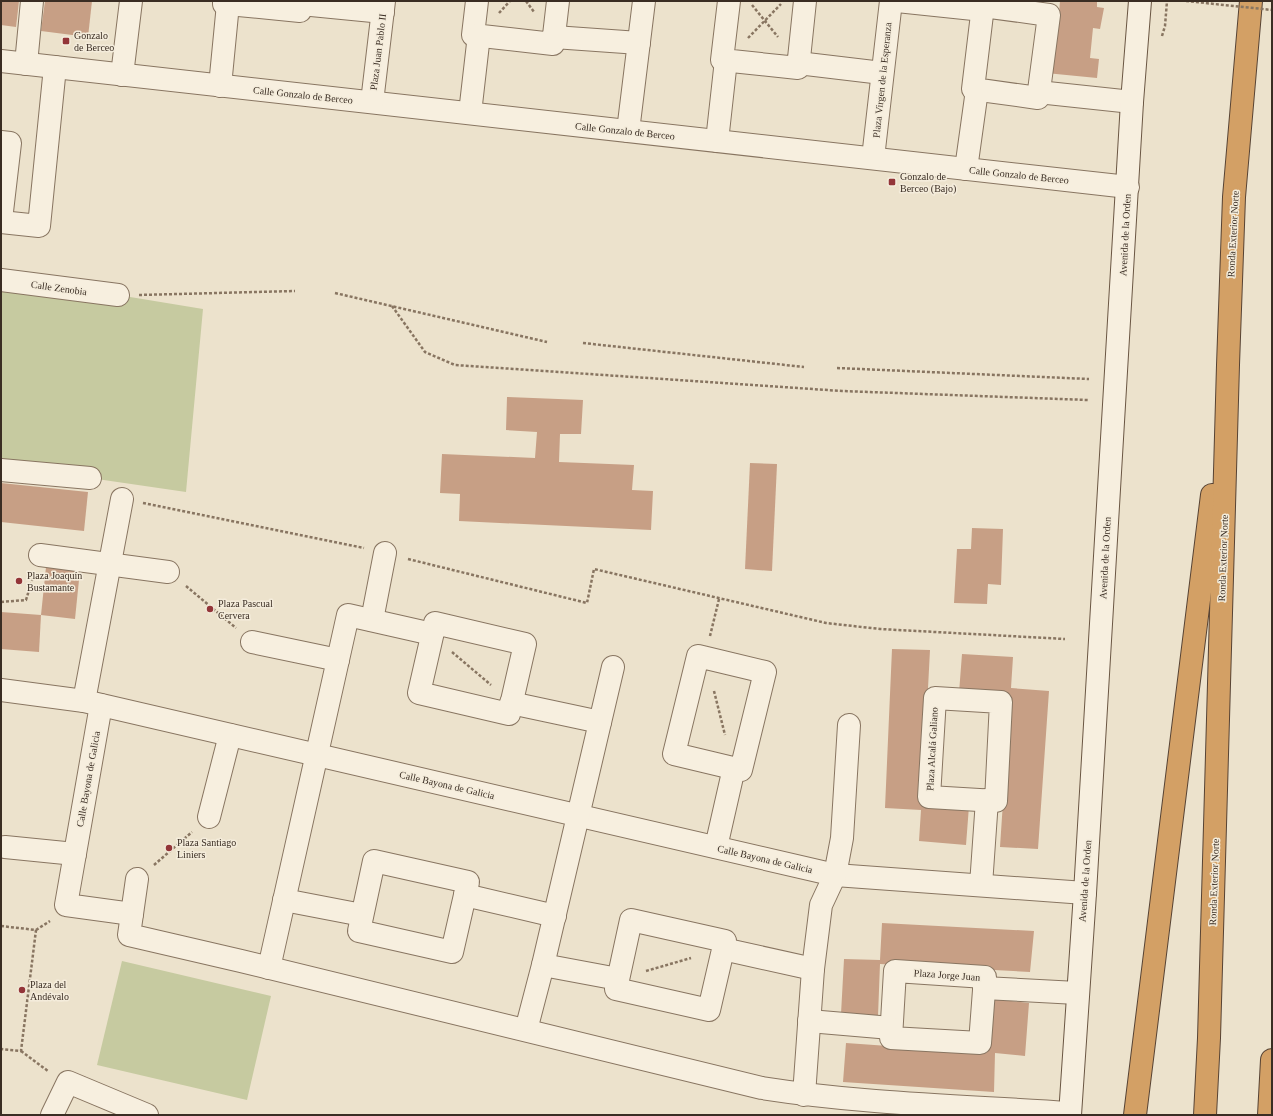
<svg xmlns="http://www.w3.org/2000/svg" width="1273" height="1116" font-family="Georgia,serif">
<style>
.green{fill:#c6caa0}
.building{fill:#c79f85}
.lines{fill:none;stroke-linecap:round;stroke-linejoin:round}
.street-casing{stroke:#887561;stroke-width:24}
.secondary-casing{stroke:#6a5643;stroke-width:24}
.highway-casing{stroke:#574334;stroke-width:24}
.path{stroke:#887561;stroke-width:2.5;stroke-dasharray:3 2;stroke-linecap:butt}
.street{stroke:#f7efdf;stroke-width:22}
.secondary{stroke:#f7efdf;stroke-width:22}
.highway{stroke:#d3a065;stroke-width:22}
.path-bridge{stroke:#887561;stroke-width:2.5;stroke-dasharray:3 2;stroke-linecap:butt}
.poi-dot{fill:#933538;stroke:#f4ecdb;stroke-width:1.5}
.labels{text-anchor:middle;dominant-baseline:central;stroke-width:3;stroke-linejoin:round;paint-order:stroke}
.poi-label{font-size:10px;fill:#3a2d23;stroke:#f4ecdb;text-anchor:start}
.street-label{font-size:10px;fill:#3a2d23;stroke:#f4ecdb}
</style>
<rect width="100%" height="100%" fill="#ece2cc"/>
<g class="green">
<path d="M1,280L118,295L203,309L186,492L90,478L1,470Z"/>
<path d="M122,961L271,996L247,1100L97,1065Z"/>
</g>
<g class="building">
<path d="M1,1H19L16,27L1,25Z"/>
<path d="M45,1H92L88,37L41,31Z"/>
<path d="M1060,1H1097V7L1104,8L1100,29L1093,28L1090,58L1099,59L1097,78L1046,73L1049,38L1057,39Z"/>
<path d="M507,397L583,400L581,434H560L559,462L634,465L632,490L653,491L651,530L459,521L460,494L440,493L442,454L535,458L537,432L506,430Z"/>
<path d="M750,463L777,464L772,571L745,569Z"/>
<path d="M1,483L88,492L84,531L1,522Z"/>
<path d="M972,528L1003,529L1001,585L988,584L987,604L954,603L957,549H971Z"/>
<path d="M46,567L80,570L75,619L41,615Z"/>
<path d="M1,612L41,615L39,652L1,649Z"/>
<path d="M892,649L930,650L922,803L969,806L966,845L919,841L921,810L885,808Z"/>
<path d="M962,654L1013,657L1011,688L1049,691L1038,849L1000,847L1010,697L959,693Z"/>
<path d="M882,923L1034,931L1030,972L880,964L878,1016L841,1014L844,959L880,960Z"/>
<path d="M992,999L1029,1003L1025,1056L995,1053L994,1092L843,1082L846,1043L987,1053Z"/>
</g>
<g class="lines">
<defs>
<g id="street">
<path d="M224,1V4H228L300,11L301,1"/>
<path d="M477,1L473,35L553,44L558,1"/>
<path d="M729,1L722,60L798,68L805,1"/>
<path d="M897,1L983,10"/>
<path d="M301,4L383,12"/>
<path d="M983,6L1049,15L1038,98L973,89Z"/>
<path d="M554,37L639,43"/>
<path d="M1,61L1128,187"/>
<path d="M798,63L882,73"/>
<path d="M26,64L32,1"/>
<path d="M122,75L131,1"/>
<path d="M220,86L228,4"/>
<path d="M1038,92L1132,102"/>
<path d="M372,102L384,1"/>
<path d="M470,113L479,35"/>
<path d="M628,131L644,1"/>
<path d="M717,141L726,60"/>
<path d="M1,142L10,143L1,220"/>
<path d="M873,158L891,1"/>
<path d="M966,169L977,90"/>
<path d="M1,222L39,226L55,67"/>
<path d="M1,280L118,295"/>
<path d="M1,470L90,478"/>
<path d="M40,555L168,572"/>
<path d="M372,620L385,553"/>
<path d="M435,623L525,644L509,714L419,693Z"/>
<path d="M252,642L338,660"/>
<path d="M698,656L765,672L741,770L674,754Z"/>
<path d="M1,690L84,701L835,875L1085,893"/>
<path d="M935,698L1001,702L996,801L929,797Z"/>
<path d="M84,701L122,499"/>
<path d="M511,703L600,722"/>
<path d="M101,705L66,905L132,914"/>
<path d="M209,817L230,735"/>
<path d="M5,847L75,854"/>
<path d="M716,847L734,768"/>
<path d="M374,861L468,882L452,952L359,931Z"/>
<path d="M137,879L129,935L241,961L762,1088C864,1104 967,1106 1070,1113"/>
<path d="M981,885L987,800"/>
<path d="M465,895L555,916"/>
<path d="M284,900L362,915"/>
<path d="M631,920L725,941L709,1010L616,989Z"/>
<path d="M723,949L813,969"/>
<path d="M543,965L618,979"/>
<path d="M269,968L348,615L432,634"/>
<path d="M895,971L985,977L980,1043L891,1038Z"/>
<path d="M984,988L1077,993"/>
<path d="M809,1021L891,1028"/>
<path d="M526,1030L543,965L613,667"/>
<path d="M804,1095L813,969L821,905L835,875L842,838L849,725"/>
<path d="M52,1115L68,1082L147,1115"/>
</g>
<path id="secondary" d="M1070,1115L1085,893L1132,102L1140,1"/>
<g id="highway">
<path d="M1135,1115L1212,495"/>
<path d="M1205,1115L1209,1038L1228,365L1234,197L1251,1"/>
<path d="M1269,1115L1272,1060"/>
</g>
</defs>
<use href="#street" class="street-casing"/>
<use href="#secondary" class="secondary-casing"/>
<use href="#highway" class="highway-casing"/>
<g class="path">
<path d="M526,1L534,12"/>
<path d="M752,5L778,37"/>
<path d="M499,13L510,1"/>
<path d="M1162,36L1165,26L1167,1"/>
<path d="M748,38L781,4"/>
<path d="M335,293L547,342"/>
<path d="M139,295L295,291"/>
<path d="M392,306L425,352L455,365L842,391L1088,400"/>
<path d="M583,343L804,367"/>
<path d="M837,368L1089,379"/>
<path d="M143,503L364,548"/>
<path d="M408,559L587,603L594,569L826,623L880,629L1065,639"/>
<path d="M186,586L236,628"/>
<path d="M1,602L26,600L33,577"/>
<path d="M710,636L719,599"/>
<path d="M452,652L491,685"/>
<path d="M714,691L725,735"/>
<path d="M154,865L192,832"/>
<path d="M1,926L36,930L21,1051L1,1049"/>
<path d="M36,930L50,921"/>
<path d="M646,971L691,958"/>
<path d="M21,1051L48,1071"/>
</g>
<use href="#street" class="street"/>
<use href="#secondary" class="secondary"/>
<use href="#highway" class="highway"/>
<path class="path-bridge" d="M1186,1L1272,10"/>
</g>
<g class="poi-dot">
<rect x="62" y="37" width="8" height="8" rx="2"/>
<rect x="888" y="178" width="8" height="8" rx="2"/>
<circle cx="19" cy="581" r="4"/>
<circle cx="210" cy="609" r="4"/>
<circle cx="169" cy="848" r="4"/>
<circle cx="22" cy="990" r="4"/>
</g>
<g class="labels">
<g class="poi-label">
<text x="74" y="35">Gonzalo<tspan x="74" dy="12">de Berceo</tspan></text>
<text x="900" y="176">Gonzalo de<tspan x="900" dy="12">Berceo (Bajo)</tspan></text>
<text x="27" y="575">Plaza Joaquín<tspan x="27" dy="12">Bustamante</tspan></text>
<text x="218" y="603">Plaza Pascual<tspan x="218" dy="12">Cervera</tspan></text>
<text x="177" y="842">Plaza Santiago<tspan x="177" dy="12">Liniers</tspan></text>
<text x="30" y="984">Plaza del<tspan x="30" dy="12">Andévalo</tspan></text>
</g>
<g class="street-label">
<text transform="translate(378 52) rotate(-83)">Plaza Juan Pablo II</text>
<text transform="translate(882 80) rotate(-84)">Plaza Virgen de la Esperanza</text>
<text transform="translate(303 95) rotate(6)">Calle Gonzalo de Berceo</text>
<text transform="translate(625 131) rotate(6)">Calle Gonzalo de Berceo</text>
<text transform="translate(1019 175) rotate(6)">Calle Gonzalo de Berceo</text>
<text transform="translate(1233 234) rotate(-87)">Ronda Exterior Norte</text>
<text transform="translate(1125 235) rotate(-87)">Avenida de la Orden</text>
<text transform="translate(59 288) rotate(8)">Calle Zenobia</text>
<text transform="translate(1105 558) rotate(-87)">Avenida de la Orden</text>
<text transform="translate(1223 558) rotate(-88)">Ronda Exterior Norte</text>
<text transform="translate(932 749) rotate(-87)">Plaza Alcalá Galiano</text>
<text transform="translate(88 779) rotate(-80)">Calle Bayona de Galicia</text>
<text transform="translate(447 785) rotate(13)">Calle Bayona de Galicia</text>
<text transform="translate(765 859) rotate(13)">Calle Bayona de Galicia</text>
<text transform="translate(1085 881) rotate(-86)">Avenida de la Orden</text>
<text transform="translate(1214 882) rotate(-88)">Ronda Exterior Norte</text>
<text transform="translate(947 975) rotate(4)">Plaza Jorge Juan</text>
</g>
</g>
<rect width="1273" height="1116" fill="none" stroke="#3a2d23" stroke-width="4"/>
</svg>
